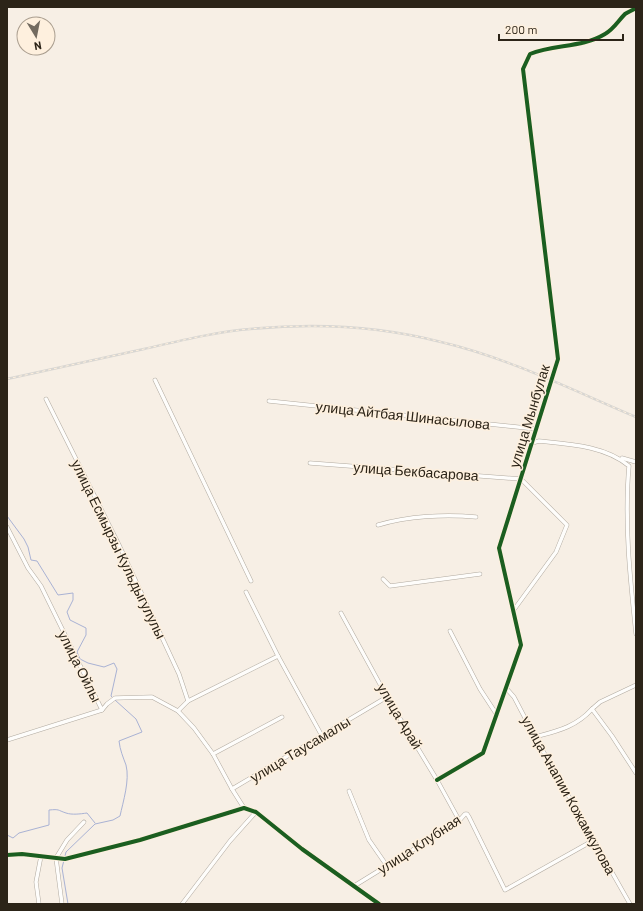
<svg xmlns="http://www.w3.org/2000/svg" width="643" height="911" font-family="Barlow,sans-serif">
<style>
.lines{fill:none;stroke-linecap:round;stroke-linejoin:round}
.stream{stroke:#a9b2d4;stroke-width:1}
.street-casing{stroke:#b1aaa0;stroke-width:4.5}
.street{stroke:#fefdfb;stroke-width:3.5}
.rail-casing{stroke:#d8d6d2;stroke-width:2.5}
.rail{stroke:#fef0de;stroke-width:1;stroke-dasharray:3;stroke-linecap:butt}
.cycleway-casing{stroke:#fef0de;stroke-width:6}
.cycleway{stroke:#1b5e20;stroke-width:4}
.labels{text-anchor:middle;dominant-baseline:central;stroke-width:3;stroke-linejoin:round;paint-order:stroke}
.street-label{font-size:14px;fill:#2c2418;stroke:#fef0de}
</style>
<rect width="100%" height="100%" fill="#f7efe5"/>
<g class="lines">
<g class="stream">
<path d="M7,516L24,539L28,547L31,560L37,561L58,595L73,593V600L67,612L70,620L86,628V635L77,652L80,659L88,663L104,667L114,663L117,669L111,696L113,698"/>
<path d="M7,835L13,838L19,833L49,825V810C60,809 57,810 66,813C72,815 80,814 87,813L95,823"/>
<path d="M68,904L62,868L66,852L95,824L113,820L120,816C123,802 130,780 126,765C123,757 120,750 119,741L142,732L136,719L115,700"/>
</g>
<defs>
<g id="street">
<path d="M155,380L251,581"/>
<path d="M46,399L119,545L179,674L188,701L178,711"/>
<path d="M269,401L536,429"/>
<path d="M532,443L539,441C569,444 606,446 629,466C624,521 630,578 636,634"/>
<path d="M622,458L636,462"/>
<path d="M310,463L521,479L567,525L556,552L513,611"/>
<path d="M378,525C408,516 445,514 476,517"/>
<path d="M7,527L28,568L41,586L102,710L107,704L115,698L152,697L178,711L194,728L213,754L232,789"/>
<path d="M383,579L390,586L480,574"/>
<path d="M341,613L387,697L437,780L459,820"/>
<path d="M450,631L480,689L497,715"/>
<path d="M278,656L322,736"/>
<path d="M636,685L600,702L592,709L612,736L636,773"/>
<path d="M506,688L514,697L535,737L630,904"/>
<path d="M188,701L278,656L246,592"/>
<path d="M535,737C557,731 576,727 592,709"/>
<path d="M7,740L102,710"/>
<path d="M213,754L282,717"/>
<path d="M437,780L483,753L521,645L499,548L558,359L523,69L530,54C554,44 582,48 605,34C614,29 618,21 625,14C628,12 633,10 636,8"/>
<path d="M349,791L369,840L387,866"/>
<path d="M244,808L232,789L387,697"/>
<path d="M7,855L22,854L65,859L140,840L244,808L256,812L302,849L379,904"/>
<path d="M354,886L458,822L465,814H467L469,817L505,890L594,840"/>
<path d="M39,904L36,882L41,856"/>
<path d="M62,904L56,858L67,840L84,822"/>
<path d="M182,904L230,841L256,812"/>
</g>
</defs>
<use href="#street" class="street-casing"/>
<use href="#street" class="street"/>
<defs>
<path id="rail" d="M7,379C53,369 98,359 144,349C179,341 215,332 250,329C312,323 380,326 441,342C509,358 572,390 636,417"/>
</defs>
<use href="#rail" class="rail-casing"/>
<use href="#rail" class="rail"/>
<defs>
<g id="cycleway">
<path d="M437,780L483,753L521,645L499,548L558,359L523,69L530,54C554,44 582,48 605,34C614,29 618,21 625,14C628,12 633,10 636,8"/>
<path d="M7,855L22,854L65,859L140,840L244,808L256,812L302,849L379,904"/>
</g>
</defs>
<use href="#cycleway" class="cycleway-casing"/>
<use href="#cycleway" class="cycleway"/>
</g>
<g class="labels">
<g class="street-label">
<text transform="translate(403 415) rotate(6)">улица Айтбая Шинасылова</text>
<text transform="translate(529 416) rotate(-73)">улица Мынбулак</text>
<text transform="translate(416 471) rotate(4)">улица Бекбасарова</text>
<text transform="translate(119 549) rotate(64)">улица Есмырзы Кульдыгулулы</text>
<text transform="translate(80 666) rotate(63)">улица Ойлы</text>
<text transform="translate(400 716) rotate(59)">улица Арай</text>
<text transform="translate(300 749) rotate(-31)">улица Таусамалы</text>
<text transform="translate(569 795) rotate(61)">улица Анапии Кожамкулова</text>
<text transform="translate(419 844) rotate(-33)">улица Клубная</text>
</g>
</g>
<rect width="643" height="911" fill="none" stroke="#2c2418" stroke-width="16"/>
<g transform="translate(36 36) rotate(170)"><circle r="19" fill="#fef0de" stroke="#aa9e8f"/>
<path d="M0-3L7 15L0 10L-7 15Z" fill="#736b60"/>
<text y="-6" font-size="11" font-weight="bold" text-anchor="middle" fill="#2c2418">N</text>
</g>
<path d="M499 34v6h124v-6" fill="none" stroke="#2c2418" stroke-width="2"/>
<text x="505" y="34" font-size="12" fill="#2c2418" stroke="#fef0de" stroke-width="3" paint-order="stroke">200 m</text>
</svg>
